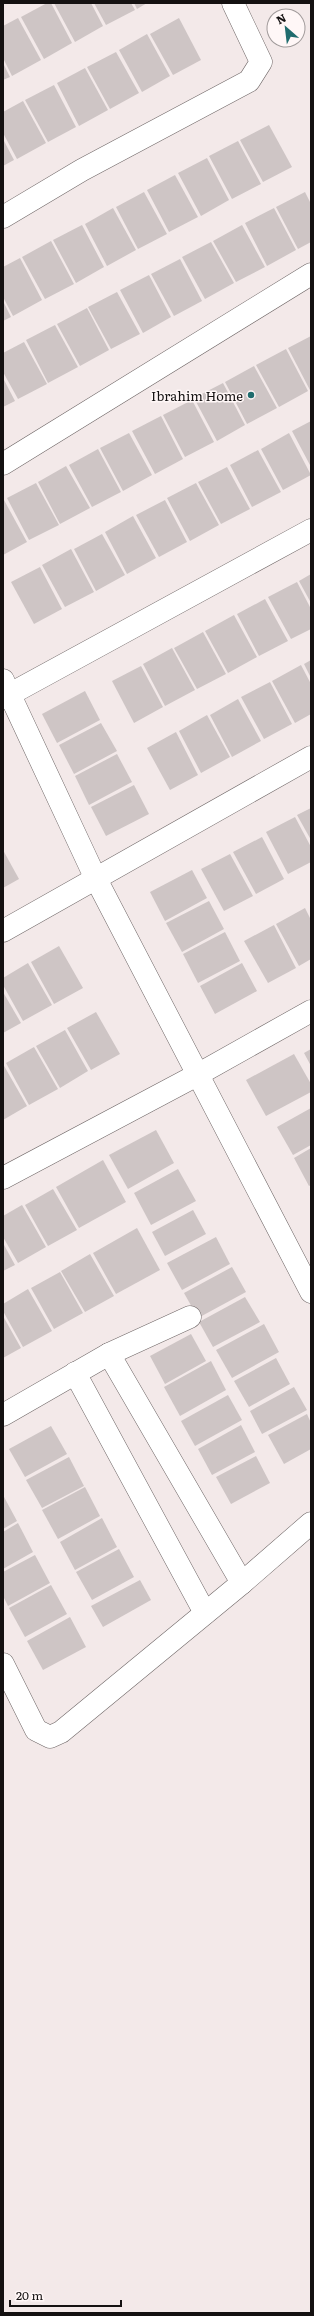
<svg xmlns="http://www.w3.org/2000/svg" width="314" height="2316" font-family="Literata,serif">
<style>
.building{fill:#cec5c5}
.lines{fill:none;stroke-linecap:round;stroke-linejoin:round}
.minor-casing{stroke:#6f6767;stroke-width:23}
.minor{stroke:#fff;stroke-width:22}
.poi-dot{fill:#206c6e;stroke:#fff7f7;stroke-width:1.5}
.labels{text-anchor:middle;dominant-baseline:central;stroke-width:3;stroke-linejoin:round;paint-order:stroke}
.poi-label{font-size:13px;fill:#141111;stroke:#fff7f7;text-anchor:end}
</style>
<rect width="100%" height="100%" fill="#f3e9e9"/>
<g class="building">
<path d="M47,3H51L72,43L44,59L21,17Z"/>
<path d="M54,3H91L103,26L75,42Z"/>
<path d="M94,3H131L135,10L106,25Z"/>
<path d="M134,3H147L137,9Z"/>
<path d="M18,18L41,60L12,76L3,58V26Z"/>
<path d="M179,18L201,60L173,75L150,34Z"/>
<path d="M147,34L170,76L142,92L119,50Z"/>
<path d="M116,52L139,93L110,109L87,67Z"/>
<path d="M3,63L10,77L3,80Z"/>
<path d="M85,68L108,110L79,126L57,83Z"/>
<path d="M54,85L76,127L48,142L25,100Z"/>
<path d="M23,101L46,143L17,159L3,133V112Z"/>
<path d="M269,125L292,167L263,182L240,140Z"/>
<path d="M3,139L14,160L3,166Z"/>
<path d="M238,141L261,184L232,199L209,156Z"/>
<path d="M207,158L229,200L201,216L178,173Z"/>
<path d="M175,175L198,217L169,232L147,190Z"/>
<path d="M144,192L167,234L138,249L116,207Z"/>
<path d="M305,192L311,204V242L298,249L276,207Z"/>
<path d="M113,208L136,250L107,266L85,224Z"/>
<path d="M274,208L296,250L267,266L245,223Z"/>
<path d="M82,225L104,267L76,283L53,240Z"/>
<path d="M242,225L265,267L236,282L213,241Z"/>
<path d="M51,241L74,284L45,299L22,257Z"/>
<path d="M211,242L234,283L205,299L182,257Z"/>
<path d="M20,258L42,300L13,316L3,297V267Z"/>
<path d="M180,259L202,301L174,316L151,274Z"/>
<path d="M149,275L171,317L143,333L120,290Z"/>
<path d="M117,292L140,334L111,349L88,307Z"/>
<path d="M3,301L11,317L3,321Z"/>
<path d="M87,308L109,350L80,366L57,324Z"/>
<path d="M55,325L78,367L48,383L26,340Z"/>
<path d="M311,336V392L288,348Z"/>
<path d="M24,342L47,384L18,399L3,372V353Z"/>
<path d="M286,349L308,391L279,407L256,365Z"/>
<path d="M254,366L277,408L247,424L225,382Z"/>
<path d="M3,378L15,401L3,407Z"/>
<path d="M223,383L245,425L217,441L194,398Z"/>
<path d="M192,400L214,442L185,457L163,415Z"/>
<path d="M161,416L183,459L155,474L132,431Z"/>
<path d="M311,421V467L292,431Z"/>
<path d="M129,433L152,475L123,491L100,448Z"/>
<path d="M289,433L311,475L283,490L261,449Z"/>
<path d="M98,449L121,492L92,507L69,465Z"/>
<path d="M258,450L281,492L252,507L230,465Z"/>
<path d="M66,466L90,508L60,524L38,482Z"/>
<path d="M227,467L250,509L221,524L198,482Z"/>
<path d="M36,483L59,525L29,540L7,498Z"/>
<path d="M196,483L219,525L190,541L167,498Z"/>
<path d="M4,500L27,542L3,555V501Z"/>
<path d="M165,500L187,542L159,557L136,515Z"/>
<path d="M133,516L156,558L127,574L105,532Z"/>
<path d="M102,534L125,575L96,591L74,549Z"/>
<path d="M71,549L94,592L65,607L42,565Z"/>
<path d="M40,567L62,609L34,624L11,582Z"/>
<path d="M311,574V603L299,581Z"/>
<path d="M297,582L311,609V629L291,639L268,597Z"/>
<path d="M265,599L288,641L259,656L237,614Z"/>
<path d="M234,615L257,657L228,673L205,631Z"/>
<path d="M203,632L226,674L197,689L174,648Z"/>
<path d="M172,648L195,690L165,706L143,664Z"/>
<path d="M311,660V678L304,664Z"/>
<path d="M301,665L311,684V714L295,723L272,681Z"/>
<path d="M141,666L163,707L134,723L112,681Z"/>
<path d="M270,682L292,724L264,739L241,697Z"/>
<path d="M85,691L100,720L57,743L42,714Z"/>
<path d="M238,699L261,741L232,757L210,715Z"/>
<path d="M207,715L230,757L201,773L179,731Z"/>
<path d="M101,723L117,751L74,774L59,745Z"/>
<path d="M176,732L198,775L170,790L147,748Z"/>
<path d="M117,754L132,782L89,805L75,776Z"/>
<path d="M134,785L149,814L106,836L91,807Z"/>
<path d="M311,808V840L297,815Z"/>
<path d="M295,817L311,847V862L288,874L266,832Z"/>
<path d="M262,837L284,879L256,894L233,852Z"/>
<path d="M3,850L19,879L3,888Z"/>
<path d="M230,854L253,896L224,911L201,869Z"/>
<path d="M192,870L207,898L165,921L150,892Z"/>
<path d="M209,901L224,929L182,952L166,923Z"/>
<path d="M305,908L311,920V959L299,966L276,924Z"/>
<path d="M274,925L296,968L268,983L244,941Z"/>
<path d="M225,932L240,961L198,983L183,954Z"/>
<path d="M59,946L83,988L54,1004L31,962Z"/>
<path d="M28,963L52,1005L23,1021L3,985V978Z"/>
<path d="M242,963L257,991L215,1014L200,986Z"/>
<path d="M3,992L21,1023L3,1033Z"/>
<path d="M96,1012L120,1054L91,1070L67,1028Z"/>
<path d="M65,1030L88,1071L60,1088L36,1046Z"/>
<path d="M34,1047L58,1089L29,1105L6,1063Z"/>
<path d="M311,1049V1066L304,1053Z"/>
<path d="M294,1054L311,1084V1092L266,1116L246,1080Z"/>
<path d="M3,1064L27,1106L3,1120Z"/>
<path d="M311,1108V1145L293,1155L277,1127Z"/>
<path d="M156,1130L174,1163L128,1189L109,1155Z"/>
<path d="M311,1148V1185L309,1186L294,1158Z"/>
<path d="M103,1160L126,1202L79,1228L56,1187Z"/>
<path d="M178,1169L196,1201L151,1225L134,1193Z"/>
<path d="M53,1189L77,1230L48,1246L25,1205Z"/>
<path d="M22,1205L46,1247L18,1263L3,1237V1216Z"/>
<path d="M193,1210L206,1234L165,1256L152,1232Z"/>
<path d="M137,1228L160,1270L116,1294L93,1253Z"/>
<path d="M216,1237L230,1264L182,1290L167,1263Z"/>
<path d="M3,1243L15,1265L3,1271Z"/>
<path d="M90,1254L114,1296L85,1312L61,1271Z"/>
<path d="M232,1267L246,1292L198,1318L184,1293Z"/>
<path d="M60,1272L83,1313L54,1329L31,1288Z"/>
<path d="M28,1289L52,1331L23,1347L3,1311V1304Z"/>
<path d="M245,1297L260,1322L213,1347L199,1322Z"/>
<path d="M3,1316L21,1348L3,1358Z"/>
<path d="M264,1324L279,1352L232,1378L216,1350Z"/>
<path d="M191,1334L206,1361L165,1384L150,1356Z"/>
<path d="M276,1358L290,1384L249,1407L234,1381Z"/>
<path d="M211,1361L226,1390L180,1416L164,1387Z"/>
<path d="M294,1387L307,1410L262,1434L250,1411Z"/>
<path d="M228,1395L242,1420L195,1446L181,1421Z"/>
<path d="M307,1414L311,1423V1449L284,1464L268,1435Z"/>
<path d="M241,1425L255,1452L212,1475L198,1449Z"/>
<path d="M51,1426L67,1454L25,1477L9,1449Z"/>
<path d="M256,1456L270,1483L231,1504L216,1477Z"/>
<path d="M69,1457L84,1486L42,1508L26,1480Z"/>
<path d="M85,1487L100,1516L58,1539L42,1510Z"/>
<path d="M3,1495L17,1521L3,1529Z"/>
<path d="M102,1518L117,1547L75,1570L60,1542Z"/>
<path d="M18,1523L33,1552L3,1569V1532Z"/>
<path d="M119,1549L134,1577L92,1600L76,1572Z"/>
<path d="M35,1555L50,1583L8,1606L3,1596V1572Z"/>
<path d="M140,1580L151,1600L103,1627L91,1606Z"/>
<path d="M51,1585L67,1614L25,1637L9,1608Z"/>
<path d="M70,1617L86,1647L43,1670L27,1641Z"/>
</g>
<g class="lines">
<defs>
<g id="minor">
<path d="M3,217L82,170L249,81L261,62L233,3"/>
<path d="M3,464L311,274"/>
<path d="M3,680L95,877L311,1292"/>
<path d="M3,698L311,530"/>
<path d="M3,931L311,757"/>
<path d="M3,1178L197,1075L311,1011"/>
<path d="M109,1354L242,1583"/>
<path d="M75,1373L205,1613"/>
<path d="M3,1415L109,1354L190,1317"/>
<path d="M3,1664L36,1730L50,1737L61,1732L242,1583L311,1523"/>
</g>
</defs>
<use href="#minor" class="minor-casing"/>
<use href="#minor" class="minor"/>
</g>
<circle class="poi-dot" cx="251" cy="395" r="4"/>
<g class="labels">
<g class="poi-label">
<text x="243" y="395">Ibrahim Home</text>
</g>
</g>
<rect width="314" height="2316" fill="none" stroke="#141111" stroke-width="8"/>
<g transform="translate(286 28) rotate(332)"><circle r="19" fill="#fff7f7" stroke="#a19b9b"/>
<path d="M0-3L7 15L0 10L-7 15Z" fill="#206c6e"/>
<text y="-6" font-size="11" font-weight="bold" text-anchor="middle" fill="#141111">N</text>
</g>
<path d="M10 2300v6h111v-6" fill="none" stroke="#141111" stroke-width="2"/>
<text x="16" y="2300" font-size="12" fill="#141111" stroke="#fff7f7" stroke-width="3" paint-order="stroke">20 m</text>
</svg>
